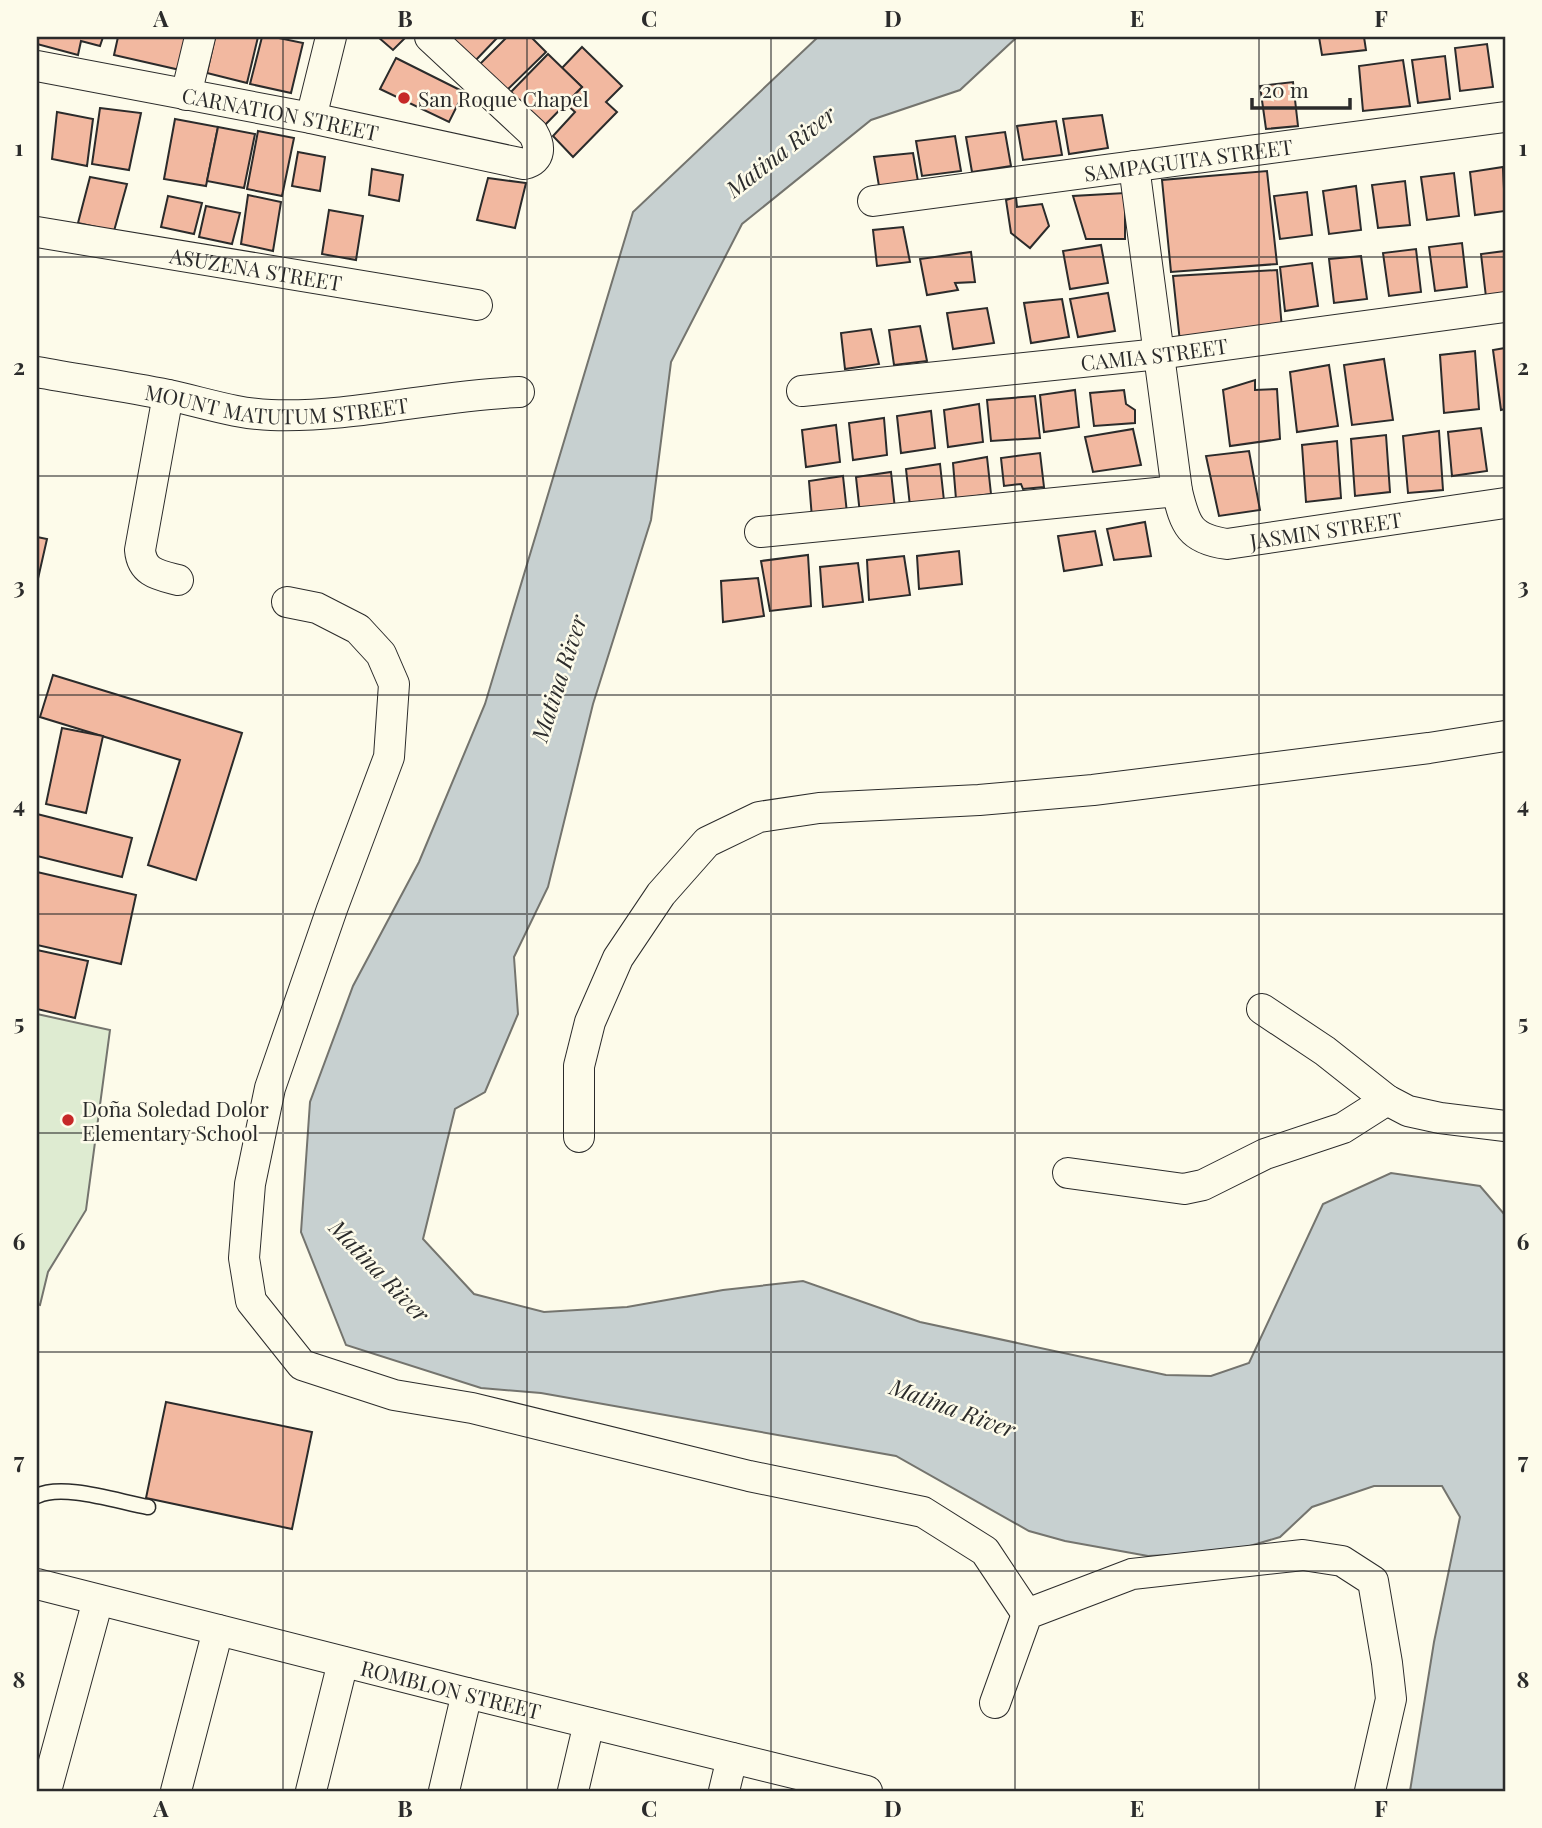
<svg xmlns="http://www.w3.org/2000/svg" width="1542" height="1828" font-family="'Playfair Display',serif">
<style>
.green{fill:#deebd1;stroke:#74746e;stroke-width:2}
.water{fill:#c7d0d0;stroke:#74746e;stroke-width:2}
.building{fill:#f2b8a0;stroke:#2b2b2b;stroke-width:2}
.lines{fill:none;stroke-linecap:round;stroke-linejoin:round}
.lane-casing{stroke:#2b2b2b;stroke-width:17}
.street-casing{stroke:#2b2b2b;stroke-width:32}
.lane{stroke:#fdfbea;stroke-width:14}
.street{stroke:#fdfbea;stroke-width:30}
.grid{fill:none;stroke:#2b2b2b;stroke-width:2;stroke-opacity:0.55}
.poi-dot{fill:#c62828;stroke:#fdfbea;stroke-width:2.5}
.labels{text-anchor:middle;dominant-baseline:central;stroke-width:5;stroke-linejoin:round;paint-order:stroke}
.poi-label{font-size:21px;fill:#2b2b2b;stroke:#fdfbea;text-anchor:start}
.street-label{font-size:21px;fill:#2b2b2b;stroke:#fdfbea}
.water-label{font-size:23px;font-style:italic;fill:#2b2b2b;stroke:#fdfbea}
.neatline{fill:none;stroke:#2b2b2b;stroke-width:2.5}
.grid-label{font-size:23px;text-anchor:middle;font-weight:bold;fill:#2b2b2b}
</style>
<rect width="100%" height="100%" fill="#fdfbea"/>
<path class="green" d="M37,1014L110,1030L86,1210L48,1272L40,1305L37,1304Z"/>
<path class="water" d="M818,37H1017L960,90L871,120L742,224L671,362L651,520L593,704L548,887L514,957L518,1014L485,1092L455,1109L423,1239L474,1294L544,1312L627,1307L723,1290L803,1281L920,1322L1166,1375L1211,1376L1249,1363L1323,1204L1391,1173L1480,1186L1505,1215V1791H1410L1434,1642L1460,1517L1442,1486H1374L1312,1507L1280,1537L1230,1552L1148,1556L1065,1541L1029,1531L896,1456L541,1393L481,1388L346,1345L301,1232L310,1102L353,986L419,862L485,704L633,212Z"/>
<g class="building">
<path d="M37,37H103L100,46L81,41L78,55L37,44Z"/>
<path d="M118,37H187L180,70L114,55Z"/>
<path d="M215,37H258L247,83L207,73Z"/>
<path d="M262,37H274L303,43L291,93L250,84Z"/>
<path d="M378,37H402L404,39L393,50Z"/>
<path d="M447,37H498L474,62Z"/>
<path d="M507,37H531L546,52L504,93L478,66Z"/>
<path d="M1319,37H1364L1366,50L1322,55Z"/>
<path d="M1487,44L1493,87L1460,91L1455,48Z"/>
<path d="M582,47L622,86L606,102L617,112L573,157L553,136L575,112L566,104L582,87L562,68Z"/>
<path d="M548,54L582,87L542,128L508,95Z"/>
<path d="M1445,56L1450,99L1418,103L1412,60Z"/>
<path d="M396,58L464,92L449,122L380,89Z"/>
<path d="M1403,60L1410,106L1363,111L1359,66Z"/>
<path d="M1293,82L1298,126L1266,129L1260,86Z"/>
<path d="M100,108L141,113L129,170L92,164Z"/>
<path d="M57,112L93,119L87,166L52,159Z"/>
<path d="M1102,115L1108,148L1069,154L1063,119Z"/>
<path d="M175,119L218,127L206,186L164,179Z"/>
<path d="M1056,121L1062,155L1023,160L1017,126Z"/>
<path d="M218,127L255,134L244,188L207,181Z"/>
<path d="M258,131L294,138L282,196L247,189Z"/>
<path d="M1005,132L1011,166L972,172L966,137Z"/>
<path d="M955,136L961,171L922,176L916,141Z"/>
<path d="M298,152L325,157L320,191L292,186Z"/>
<path d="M913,153L919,187L880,192L874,157Z"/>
<path d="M1503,167L1505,211L1475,215L1470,172Z"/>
<path d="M372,169L403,175L399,201L369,195Z"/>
<path d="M1267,171L1277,264L1171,272L1162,180Z"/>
<path d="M1454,173L1459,216L1427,220L1421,177Z"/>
<path d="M90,177L127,184L114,231L78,223Z"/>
<path d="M488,178L526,183L515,228L477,220Z"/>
<path d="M1405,181L1410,225L1378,228L1372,185Z"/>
<path d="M1356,186L1361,230L1329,234L1323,191Z"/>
<path d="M1307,192L1312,235L1280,239L1274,196Z"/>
<path d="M1125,193V239H1086L1073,196Z"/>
<path d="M248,195L281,202L273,251L241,244Z"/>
<path d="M168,196L202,203L194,234L161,227Z"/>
<path d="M1016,197L1017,207L1042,204L1049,226L1030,248L1011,233L1006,200Z"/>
<path d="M206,206L240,213L232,244L199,237Z"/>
<path d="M329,210L363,216L356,260L322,254Z"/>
<path d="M903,227L910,262L877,266L873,230Z"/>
<path d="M1462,243L1467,287L1435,291L1429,247Z"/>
<path d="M1101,245L1108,283L1070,289L1063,251Z"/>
<path d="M1416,249L1421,292L1389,296L1383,253Z"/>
<path d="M1505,251V295L1486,297L1481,254Z"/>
<path d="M971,252L975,282L955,283L958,290L927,295L920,259Z"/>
<path d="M1361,256L1367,299L1334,303L1329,259Z"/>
<path d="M1312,263L1318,306L1285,311L1280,267Z"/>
<path d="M1277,270L1282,329L1180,342L1173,276Z"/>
<path d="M1108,293L1115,331L1078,337L1070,299Z"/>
<path d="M1062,299L1069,337L1031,343L1024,303Z"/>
<path d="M987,308L994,343L953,349L947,313Z"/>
<path d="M920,326L927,361L894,365L889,330Z"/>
<path d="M871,329L879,364L845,369L841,333Z"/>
<path d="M1505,348V409L1501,410L1493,350Z"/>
<path d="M1475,351L1479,409L1444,413L1440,355Z"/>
<path d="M1384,359L1393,420L1352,425L1344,365Z"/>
<path d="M1329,365L1338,426L1297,432L1290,372Z"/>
<path d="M1255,380V390L1277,389L1280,439L1230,446L1223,390Z"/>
<path d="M1075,390L1079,427L1044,432L1040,395Z"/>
<path d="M1124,390L1126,404L1135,410V423L1094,426L1090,393Z"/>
<path d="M1035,396L1040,438L991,441L987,400Z"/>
<path d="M979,404L983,442L948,447L944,410Z"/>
<path d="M931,411L935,448L901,453L897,416Z"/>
<path d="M884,418L887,455L853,460L849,423Z"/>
<path d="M836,425L840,462L806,467L802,430Z"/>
<path d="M1481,428L1487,471L1452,476L1448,432Z"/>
<path d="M1133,429L1141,465L1093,472L1085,437Z"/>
<path d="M1439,431L1443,490L1408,493L1403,436Z"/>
<path d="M1386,435L1390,492L1355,496L1351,439Z"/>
<path d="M1337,441L1341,498L1306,502L1302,445Z"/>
<path d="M1249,451L1260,510L1219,516L1206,456Z"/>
<path d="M1040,453L1044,487L1023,489L1021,484L1004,486L1001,458Z"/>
<path d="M987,457L991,494L956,499L953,463Z"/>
<path d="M940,464L944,501L910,506L906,469Z"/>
<path d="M891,472L895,509L860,514L856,477Z"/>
<path d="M843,476L847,513L812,518L809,481Z"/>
<path d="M1145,522L1151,556L1114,560L1107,529Z"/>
<path d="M1095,531L1102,565L1064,571L1058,536Z"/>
<path d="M37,537L47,539L37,583Z"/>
<path d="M959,551L962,584L919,589L917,556Z"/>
<path d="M808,555L811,606L770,611L761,561Z"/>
<path d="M904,556L910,595L869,600L867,560Z"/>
<path d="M858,563L863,602L823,607L820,567Z"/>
<path d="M758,578L764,616L723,622L721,581Z"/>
<path d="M53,675L242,733L196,880L148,865L180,760L40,717Z"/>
<path d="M62,728L103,736L86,813L46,804Z"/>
<path d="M37,814L132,838L122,877L37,856Z"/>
<path d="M37,872L136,895L121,964L37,945Z"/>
<path d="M37,950L88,961L75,1018L37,1009Z"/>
<path d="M166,1402L312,1432L292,1529L146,1498Z"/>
</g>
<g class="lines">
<defs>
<path id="lane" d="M37,1496C63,1483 119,1502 148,1507"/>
<g id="street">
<path id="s1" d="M37,66L311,118L524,164C542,160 540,145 533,133L430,37"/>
<path d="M186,95L200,37"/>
<path d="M311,118L331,37"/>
<path id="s2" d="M1134,166L1177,491C1185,525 1190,539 1227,544L1505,503"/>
<path id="s3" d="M873,201L1505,117"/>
<path id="s4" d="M37,232L477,305"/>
<path id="s5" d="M37,372C80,380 124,386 168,395C202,402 236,414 271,415C353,418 437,395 519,392"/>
<path id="s6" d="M802,391L1159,354L1505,307"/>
<path d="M168,395L140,550C142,573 159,575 178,580"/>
<path d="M760,532L1177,491"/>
<path d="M287,602L317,608L358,629L381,654L394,684L389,757L332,909L270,1088L250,1184L244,1258L251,1301L302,1365L394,1395L472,1408L749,1476L923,1512L985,1551L1027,1614"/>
<path d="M1262,1009L1325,1051L1387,1100L1408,1111L1440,1118L1505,1126"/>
<path d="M579,1137V1066L590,1022L618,958L661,894L707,842L759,817L819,808L979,800L1093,790L1429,748L1505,736"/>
<path d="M1068,1173L1184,1189L1203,1185L1265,1154L1343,1128L1387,1100"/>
<path id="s7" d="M37,1584L467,1693L867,1791"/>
<path d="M995,1703L1027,1614L1132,1574L1303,1555L1342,1561L1373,1581L1387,1663L1391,1699L1370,1791"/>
<path d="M46,1791L98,1600"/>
<path d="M176,1791L218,1630"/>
<path d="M311,1791L343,1662"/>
<path d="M444,1791L467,1693"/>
<path d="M573,1791L589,1723"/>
<path d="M724,1791L732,1758"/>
</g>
</defs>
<use href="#lane" class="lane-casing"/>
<use href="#street" class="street-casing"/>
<use href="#lane" class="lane"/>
<use href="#street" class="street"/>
</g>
<path class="grid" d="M283,37V1791M527,37V1791M771,37V1791M1015,37V1791M1259,37V1791M37,257H1505M37,476H1505M37,695H1505M37,914H1505M37,1133H1505M37,1352H1505M37,1571H1505"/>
<g class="poi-dot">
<circle cx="404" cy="98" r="7"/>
<circle cx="68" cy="1120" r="7"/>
</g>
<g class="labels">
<g class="poi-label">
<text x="418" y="98">San Roque Chapel</text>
<text x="82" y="1108">Doña Soledad Dolor<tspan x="82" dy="24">Elementary School</tspan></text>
</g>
<g class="street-label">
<text stroke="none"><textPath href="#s1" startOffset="248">CARNATION STREET</textPath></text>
<text stroke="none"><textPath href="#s3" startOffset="318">SAMPAGUITA STREET</textPath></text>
<text stroke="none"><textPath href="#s4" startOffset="222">ASUZENA STREET</textPath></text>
<text stroke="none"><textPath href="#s6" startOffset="354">CAMIA STREET</textPath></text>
<text stroke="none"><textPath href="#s5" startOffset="243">MOUNT MATUTUM STREET</textPath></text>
<text stroke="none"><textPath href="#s2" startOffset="508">JASMIN STREET</textPath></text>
<text stroke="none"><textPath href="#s7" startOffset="427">ROMBLON STREET</textPath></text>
</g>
<g class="water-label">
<text transform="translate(780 151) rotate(-38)">Matina River</text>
<text transform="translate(558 678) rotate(-72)">Matina River</text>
<text transform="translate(380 1270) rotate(46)">Matina River</text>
<text transform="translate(953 1407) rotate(20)">Matina River</text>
</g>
</g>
<rect width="1542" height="1828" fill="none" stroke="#fdfbea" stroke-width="77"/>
<path d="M1252 98v10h98v-10" fill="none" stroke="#2b2b2b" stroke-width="3.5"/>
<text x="1262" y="98" font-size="21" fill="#2b2b2b" stroke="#fdfbea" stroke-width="5" paint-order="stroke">20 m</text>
<rect x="38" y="38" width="1466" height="1752" class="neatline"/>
<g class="grid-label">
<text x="161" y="27">A</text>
<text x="405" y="27">B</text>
<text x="649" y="27">C</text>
<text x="893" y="27">D</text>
<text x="1137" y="27">E</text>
<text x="1381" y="27">F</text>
<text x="19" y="156">1</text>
<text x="1523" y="156">1</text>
<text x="19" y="375">2</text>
<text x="1523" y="375">2</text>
<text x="19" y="594">3</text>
<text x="1523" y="594">3</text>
<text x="19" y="813">4</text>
<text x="1523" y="813">4</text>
<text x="19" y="1031">5</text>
<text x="1523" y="1031">5</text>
<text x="19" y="1250">6</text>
<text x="1523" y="1250">6</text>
<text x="19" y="1469">7</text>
<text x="1523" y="1469">7</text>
<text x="19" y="1688">8</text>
<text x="1523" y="1688">8</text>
<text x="161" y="1817">A</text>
<text x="405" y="1817">B</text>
<text x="649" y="1817">C</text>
<text x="893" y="1817">D</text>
<text x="1137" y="1817">E</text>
<text x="1381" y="1817">F</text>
</g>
</svg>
